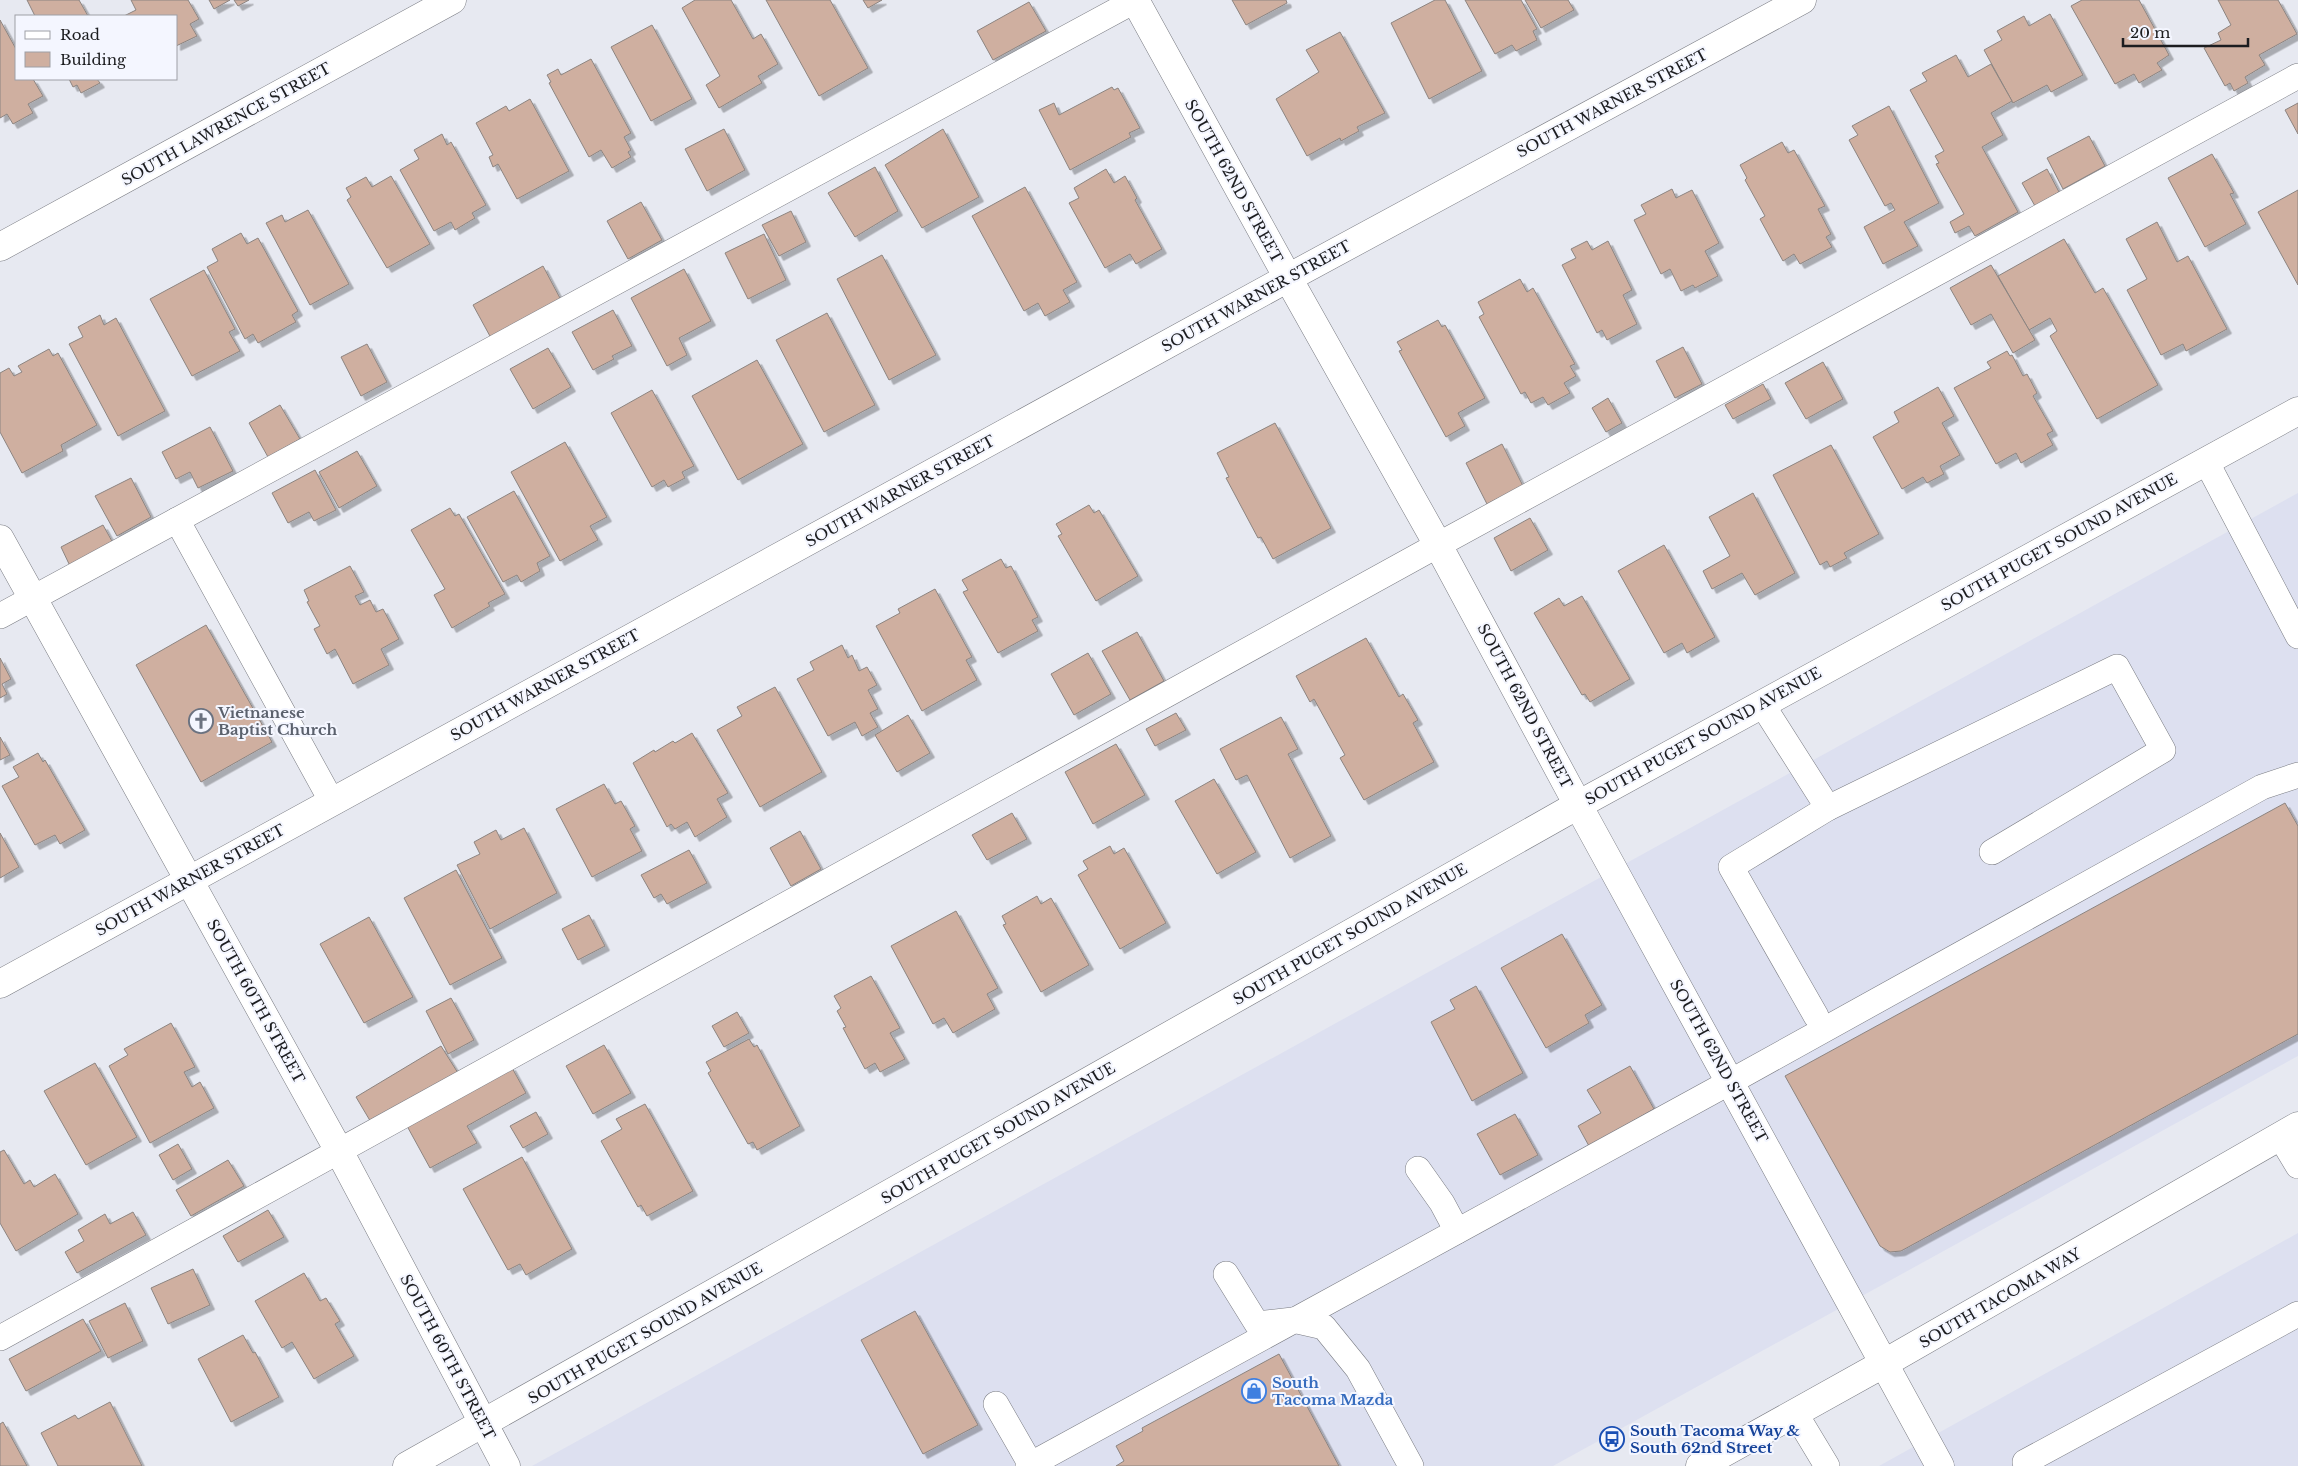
<svg xmlns="http://www.w3.org/2000/svg" width="2298" height="1466" font-family="'Libre Baskerville',serif">
<style>
.built{fill:#dde0f0}
.building{fill:#cfafa0;stroke:#8c8480;filter:url(#shadow)}
.lines{fill:none;stroke-linecap:round;stroke-linejoin:round}
.service-casing{stroke:#797b82;stroke-width:26}
.minor-casing{stroke:#797b82;stroke-width:29}
.tertiary-casing{stroke:#797b82;stroke-width:29}
.secondary-casing{stroke:#797b82;stroke-width:29}
.service{stroke:#fff;stroke-width:25}
.minor{stroke:#fff;stroke-width:28}
.tertiary{stroke:#fff;stroke-width:28}
.secondary{stroke:#fff;stroke-width:28}
.labels{text-anchor:middle;dominant-baseline:central;stroke-width:4;stroke-linejoin:round;paint-order:stroke}
.street-label{font-size:15px;fill:#1c1d20;stroke:#f4f6ff}
.worship-label{font-size:15px;font-weight:bold;fill:#5b616d;stroke:#f4f6ff;text-anchor:start}
.shop-label{font-size:15px;font-weight:bold;fill:#366cbe;stroke:#f4f6ff;text-anchor:start}
.transit-label{font-size:15px;font-weight:bold;fill:#164399;stroke:#f4f6ff;text-anchor:start}
</style>
<defs>
<filter id="shadow"><feDropShadow dx="4.5" dy="4.5" stdDeviation="0" flood-color="#0004"/></filter>
</defs>
<rect width="100%" height="100%" fill="#e7e9f1"/>
<g class="built">
<path d="M2298,493V1056L1553,1466H532Z"/>
<path d="M2298,1233V1466H1879Z"/>
</g>
<g class="building">
<path d="M27,0H79L88,16H35Z"/>
<path d="M131,0H188L199,19L190,24L197,36L176,46V16H124L136,10Z"/>
<path d="M209,0H230L214,9Z"/>
<path d="M234,0H249L238,6Z"/>
<path d="M731,0L753,39L761,34L778,64L758,76L762,83L719,108L706,85L720,76L682,8L695,0Z"/>
<path d="M766,0H830L868,68L819,96Z"/>
<path d="M863,0H882L868,8Z"/>
<path d="M1232,0H1286L1287,3L1246,25Z"/>
<path d="M1435,0H1445L1482,71L1429,99L1391,23Z"/>
<path d="M1465,0H1521L1537,29L1533,31L1537,40L1516,51L1512,45L1495,54Z"/>
<path d="M1525,0H1568L1574,10L1541,28Z"/>
<path d="M2082,0H2139L2169,55L2157,63L2162,70L2139,83L2134,74L2115,84L2071,6Z"/>
<path d="M2218,0H2278L2297,34L2259,55L2265,65L2245,77L2248,83L2234,91L2230,83L2225,86L2204,48L2221,40L2218,33L2231,25Z"/>
<path d="M1029,2L1046,31L993,60L977,31Z"/>
<path d="M2050,14L2083,75L2051,92L2047,85L2013,103L1984,50L2002,40L1997,31L2024,16L2029,26Z"/>
<path d="M0,20L16,49V79H33L43,96L28,104L33,113L13,124L7,114L0,118Z"/>
<path d="M652,25L692,99L651,121L611,47Z"/>
<path d="M1340,32L1385,113L1357,127L1359,131L1341,141L1340,138L1307,156L1276,99L1319,72L1306,50Z"/>
<path d="M1956,55L1968,77L1991,64L2012,101L1991,113L2003,135L1982,147L2018,212L1975,236L1969,226L1955,233L1950,222L1964,214L1936,164L1939,163L1935,156L1944,151L1910,90L1927,81L1922,73Z"/>
<path d="M591,59L631,133L624,137L631,150L628,152L631,157L612,168L601,150L589,157L549,83L551,82L547,75L558,69L561,75Z"/>
<path d="M69,79H97L100,83L81,93L77,85L73,87Z"/>
<path d="M1112,87L1114,90L1118,88L1140,128L1129,133L1131,137L1070,170L1039,110L1054,103L1059,115Z"/>
<path d="M530,99L569,171L517,199L498,164L493,167L489,157L493,155L476,123L506,106L509,111Z"/>
<path d="M2298,103V134L2285,110Z"/>
<path d="M1889,106L1939,203L1904,222L1918,246L1883,264L1864,227L1895,210L1891,203L1885,206L1849,140L1858,135L1852,126Z"/>
<path d="M724,129L745,170L707,191L685,149Z"/>
<path d="M943,129L979,197L922,228L885,165Z"/>
<path d="M442,134L447,145L451,142L486,205L472,213L475,218L455,230L451,222L434,231L400,170L419,159L414,150Z"/>
<path d="M2089,136L2105,166L2063,189L2047,158Z"/>
<path d="M1782,142L1788,153L1794,150L1825,206L1818,209L1831,234L1826,237L1832,247L1800,264L1794,254L1783,261L1760,219L1765,216L1745,180L1747,178L1740,165Z"/>
<path d="M2212,154L2234,193L2230,194L2246,224L2205,247L2168,178Z"/>
<path d="M875,167L898,211L855,237L828,193Z"/>
<path d="M1106,169L1114,183L1125,176L1137,198L1135,200L1162,249L1136,264L1130,254L1105,268L1069,203L1079,198L1074,188Z"/>
<path d="M2047,169L2059,192L2035,206L2022,183Z"/>
<path d="M391,176L430,244L387,268L347,200L351,197L346,188L366,177L372,187Z"/>
<path d="M1025,187L1077,282L1063,290L1070,302L1045,316L1038,303L1024,311L972,216Z"/>
<path d="M1672,189L1676,198L1692,190L1719,243L1705,251L1718,276L1695,288L1693,285L1681,291L1670,269L1661,274L1634,220L1646,214L1641,205Z"/>
<path d="M2298,190V285L2258,212Z"/>
<path d="M641,202L662,240L628,259L607,221Z"/>
<path d="M308,210L349,284L310,305L266,223L282,215L285,222Z"/>
<path d="M791,211L806,242L779,256L762,225Z"/>
<path d="M2157,222L2177,262L2188,256L2227,329L2186,351L2183,344L2161,355L2127,290L2147,279L2126,239Z"/>
<path d="M241,233L247,244L258,238L298,311L292,315L296,322L258,343L253,334L245,339L207,267L218,261L212,249Z"/>
<path d="M764,234L786,280L748,299L725,253Z"/>
<path d="M2064,239L2095,293L2103,288L2158,385L2097,419L2050,336L2057,331L2050,318L2029,330L1998,276Z"/>
<path d="M1587,241L1592,250L1608,241L1632,290L1623,295L1637,324L1607,340L1602,330L1597,333L1562,265L1576,258L1571,249Z"/>
<path d="M882,255L936,355L889,380L837,279Z"/>
<path d="M1991,265L2035,340L2013,353L1991,314L1971,325L1950,288Z"/>
<path d="M543,266L561,300L491,338L473,305Z"/>
<path d="M684,269L711,321L679,338L687,355L667,366L631,298Z"/>
<path d="M204,270L235,329L229,332L240,351L192,376L150,299Z"/>
<path d="M1520,279L1527,292L1533,288L1575,364L1570,366L1576,376L1564,383L1570,393L1548,405L1543,397L1531,403L1525,392L1521,394L1479,317L1484,314L1478,302Z"/>
<path d="M613,310L632,346L612,356L614,359L593,370L572,332Z"/>
<path d="M827,313L875,405L824,432L776,340Z"/>
<path d="M100,315L104,325L116,318L165,411L118,436L69,344L83,337L78,327Z"/>
<path d="M1438,320L1442,327L1445,325L1485,398L1458,413L1465,426L1446,437L1399,351L1402,350L1397,342Z"/>
<path d="M367,344L387,382L361,396L341,357Z"/>
<path d="M1683,347L1702,384L1675,398L1656,361Z"/>
<path d="M548,348L571,387L533,409L510,369Z"/>
<path d="M49,349L53,356L58,353L97,425L61,445L63,451L22,473L0,432V373L9,368L14,376L22,372L18,366Z"/>
<path d="M2007,351L2010,356L2012,355L2023,376L2027,374L2037,393L2033,396L2053,431L2047,434L2053,445L2021,463L2016,453L1996,464L1954,388L1991,368L1987,362Z"/>
<path d="M757,360L803,444L738,480L692,396Z"/>
<path d="M1823,362L1843,399L1806,419L1785,383Z"/>
<path d="M1763,384L1771,399L1733,419L1725,405Z"/>
<path d="M1938,387L1954,416L1942,423L1960,455L1940,466L1944,474L1927,483L1923,477L1902,489L1873,437L1899,422L1894,412Z"/>
<path d="M652,390L694,466L682,472L685,478L668,487L664,480L652,487L611,413Z"/>
<path d="M1608,398L1622,423L1606,432L1592,408Z"/>
<path d="M280,405L300,439L268,457L249,423Z"/>
<path d="M1275,423L1331,528L1273,559L1261,537L1258,538L1226,478L1229,477L1217,453Z"/>
<path d="M210,427L233,471L198,488L190,472L176,479L162,452Z"/>
<path d="M565,442L607,517L590,526L598,540L560,561L511,472Z"/>
<path d="M1502,444L1523,486L1487,504L1466,463Z"/>
<path d="M1831,445L1879,534L1844,553L1847,558L1830,567L1827,561L1820,565L1773,475Z"/>
<path d="M357,451L377,486L339,508L319,472Z"/>
<path d="M315,470L336,510L314,521L309,512L288,523L272,493Z"/>
<path d="M131,478L151,517L117,536L95,496Z"/>
<path d="M514,491L550,556L537,563L540,571L521,582L517,575L503,582L467,517Z"/>
<path d="M1753,493L1795,573L1755,595L1742,573L1712,589L1703,571L1730,556L1709,517Z"/>
<path d="M1089,505L1094,513L1099,510L1138,576L1096,601L1058,536L1062,534L1056,524Z"/>
<path d="M450,508L455,516L459,514L505,594L488,603L490,606L452,628L434,595L445,589L411,530Z"/>
<path d="M1530,518L1548,550L1511,571L1494,538Z"/>
<path d="M103,525L113,543L70,566L61,547Z"/>
<path d="M1664,545L1715,637L1687,653L1682,643L1664,653L1618,571Z"/>
<path d="M1001,559L1006,568L1011,566L1038,617L1032,620L1038,631L998,653L963,592L968,590L962,580Z"/>
<path d="M350,566L364,592L355,596L360,605L370,600L376,612L383,609L399,639L381,649L389,665L353,684L335,649L327,654L314,629L320,626L307,602L309,601L304,590Z"/>
<path d="M935,589L972,657L966,660L977,680L922,711L876,626L900,613L898,609Z"/>
<path d="M1582,596L1630,679L1590,702L1585,694L1582,695L1534,613L1559,598L1564,606Z"/>
<path d="M206,625L272,742L201,782L136,665Z"/>
<path d="M1137,632L1164,681L1130,700L1102,651Z"/>
<path d="M1366,638L1399,697L1403,694L1418,720L1413,723L1434,762L1364,800L1340,758L1345,755L1314,699L1310,702L1296,676Z"/>
<path d="M842,645L848,658L852,655L859,671L867,667L877,685L868,690L878,709L870,713L878,727L862,736L855,722L828,736L797,679L814,670L810,662Z"/>
<path d="M1088,653L1111,694L1074,715L1051,674Z"/>
<path d="M0,658L11,679L2,684L7,694L0,698Z"/>
<path d="M775,687L822,772L760,807L717,730L742,716L737,707Z"/>
<path d="M1176,713L1186,730L1155,746L1146,729Z"/>
<path d="M908,715L930,753L897,772L875,735Z"/>
<path d="M1281,717L1298,749L1288,754L1331,836L1290,858L1247,775L1236,780L1220,749Z"/>
<path d="M692,733L728,793L717,799L727,817L695,837L687,822L675,829L671,824L667,827L633,763L654,750L655,752L673,741L675,743Z"/>
<path d="M0,737L10,755L0,760Z"/>
<path d="M1116,744L1145,795L1093,824L1065,772Z"/>
<path d="M38,753L43,762L45,760L85,830L60,844L55,835L35,845L2,786L19,777L13,767Z"/>
<path d="M1214,779L1256,852L1217,874L1175,801Z"/>
<path d="M604,784L615,804L621,801L635,826L630,829L642,851L592,877L556,809Z"/>
<path d="M2285,803L2298,826V1034L1901,1251L1890,1252L1880,1246L1785,1076Z"/>
<path d="M1012,813L1027,839L987,860L972,835Z"/>
<path d="M524,828L557,893L490,929L457,865L480,854L474,842L496,830L501,840Z"/>
<path d="M800,831L821,869L791,886L770,848Z"/>
<path d="M0,833L19,867L0,878Z"/>
<path d="M1110,846L1114,854L1124,848L1166,923L1120,949L1078,875L1088,869L1083,861Z"/>
<path d="M689,850L707,883L667,904L661,894L654,898L641,875Z"/>
<path d="M456,870L502,958L450,985L404,898Z"/>
<path d="M1037,896L1041,904L1051,898L1089,965L1041,992L1003,925L1006,924L1002,916Z"/>
<path d="M956,911L998,988L987,994L995,1009L953,1033L944,1018L933,1024L891,946Z"/>
<path d="M589,915L605,946L578,960L562,929Z"/>
<path d="M369,917L413,997L364,1023L320,944Z"/>
<path d="M1562,934L1602,1005L1585,1015L1589,1023L1546,1048L1501,968Z"/>
<path d="M871,976L900,1028L890,1033L905,1059L880,1072L875,1063L865,1069L843,1028L846,1027L837,1011L841,1008L834,996Z"/>
<path d="M1476,986L1523,1073L1472,1101L1431,1022L1455,1009L1450,1000Z"/>
<path d="M451,998L474,1040L448,1054L426,1011Z"/>
<path d="M737,1012L749,1033L724,1047L712,1026Z"/>
<path d="M171,1023L195,1067L184,1072L192,1087L200,1082L214,1108L150,1143L109,1066L128,1055L124,1049Z"/>
<path d="M749,1039L754,1047L757,1045L800,1126L757,1150L753,1142L748,1144L708,1073L711,1071L706,1062Z"/>
<path d="M604,1045L631,1093L593,1114L566,1066Z"/>
<path d="M441,1046L458,1073L372,1124L356,1097Z"/>
<path d="M95,1063L137,1137L86,1165L44,1091Z"/>
<path d="M511,1066L526,1093L467,1126L477,1143L430,1168L407,1126Z"/>
<path d="M1630,1066L1654,1109L1589,1146L1578,1126L1601,1113L1587,1090Z"/>
<path d="M645,1104L693,1191L647,1216L641,1205L638,1207L601,1141L622,1129L616,1119Z"/>
<path d="M536,1112L548,1134L523,1148L510,1126Z"/>
<path d="M1515,1114L1538,1155L1500,1175L1477,1134Z"/>
<path d="M178,1144L192,1169L173,1180L159,1155Z"/>
<path d="M4,1150L24,1184L30,1180L34,1187L55,1174L78,1214L16,1251L0,1223V1152Z"/>
<path d="M522,1157L572,1249L526,1275L520,1264L508,1270L463,1189Z"/>
<path d="M228,1160L244,1186L191,1216L176,1190Z"/>
<path d="M268,1210L284,1237L238,1262L223,1236Z"/>
<path d="M133,1212L146,1235L77,1273L65,1252L84,1241L78,1230L105,1214L110,1224Z"/>
<path d="M193,1269L210,1305L168,1324L151,1288Z"/>
<path d="M304,1273L320,1301L326,1298L340,1321L335,1324L354,1356L314,1379L292,1342L282,1348L255,1301Z"/>
<path d="M125,1303L143,1341L108,1358L89,1321Z"/>
<path d="M915,1311L978,1425L923,1454L861,1340Z"/>
<path d="M83,1319L101,1351L26,1391L9,1359Z"/>
<path d="M243,1335L253,1353L255,1352L279,1397L231,1422L198,1359Z"/>
<path d="M1279,1354L1339,1466H1116L1124,1461L1116,1446L1143,1431L1142,1428Z"/>
<path d="M110,1402L142,1466H58L41,1433L75,1415L78,1419Z"/>
<path d="M3,1422L27,1466H0V1424Z"/>
</g>
<g class="lines">
<defs>
<g id="service">
<path d="M2206,461L2298,636"/>
<path d="M177,520L332,802"/>
<path d="M0,616L1136,0"/>
<path d="M1762,704L1828,808"/>
<path d="M1816,1016L1731,867L1828,808L2117,667L2163,750L1992,852"/>
<path d="M2280,1136L2298,1166"/>
<path d="M1418,1169L1442,1203L1457,1231"/>
<path d="M1226,1274L1257,1324L1293,1320L1324,1327L1358,1369L1411,1466"/>
<path d="M0,1338L1438,545L2298,76"/>
<path d="M996,1404L1031,1465"/>
<path d="M1795,1413L1827,1466"/>
<path d="M1028,1466L1730,1082L2262,787L2298,775"/>
<path d="M2027,1466L2025,1462L2298,1314"/>
</g>
<g id="minor">
<path d="M1135,0L1288,278L1438,545L1578,805L1940,1466"/>
<path d="M0,247L452,0"/>
<path d="M0,539L339,1151L506,1466"/>
<path d="M0,984L1288,278L1802,0"/>
</g>
<path id="tertiary" d="M407,1466L1578,805L2298,411"/>
<path id="secondary" d="M1700,1466L1883,1364L2298,1126"/>
</defs>
<use href="#service" class="service-casing"/>
<use href="#minor" class="minor-casing"/>
<use href="#tertiary" class="tertiary-casing"/>
<use href="#secondary" class="secondary-casing"/>
<use href="#service" class="service"/>
<use href="#minor" class="minor"/>
<use href="#tertiary" class="tertiary"/>
<use href="#secondary" class="secondary"/>
</g>
<defs>
<symbol id="church-ring" viewBox="-11 -11 22 22"><circle r="9.5" fill="#f4f6ff" stroke="#6b7280" stroke-width="1.5"/><path d="M-1.2-6h2.4v3.5h3.3v2.4h-3.3V6h-2.4V-.1h-3.3v-2.4h3.3Z" fill="#6b7280"/></symbol>
<symbol id="shop-ring" viewBox="-11 -11 22 22"><circle r="9.5" fill="#f4f6ff" stroke="#3f7fe0" stroke-width="1.5"/><path d="M-5-2.5h2.3a2.7 3.5 0 0 1 5.4 0H5L5.5 6h-11ZM-1.5-2.5h3a1.5 2.3 0 0 0-3 0Z" fill="#3f7fe0"/></symbol>
<symbol id="bus-ring" viewBox="-11 -11 22 22"><circle r="9.5" fill="#f4f6ff" stroke="#1a4fb4" stroke-width="1.5"/><path d="M-5-6H5V4H4V6H2V4H-2V6H-4V4H-5ZM-3.5-4V0h7V-4ZM-3.5 1.2v1.5H-2V1.2ZM2 1.2v1.5H3.5V1.2Z" fill="#1a4fb4"/></symbol>
</defs>
<g fill-rule="evenodd">
<use href="#church-ring" x="187" y="707" width="28" height="28"/>
<use href="#shop-ring" x="1240" y="1377" width="28" height="28"/>
<use href="#bus-ring" x="1598" y="1425" width="28" height="28"/>
</g>
<g class="labels">
<g class="street-label">
<text transform="translate(1612 103) rotate(-28)">SOUTH WARNER STREET</text>
<text transform="translate(226 124) rotate(-29)">SOUTH LAWRENCE STREET</text>
<text transform="translate(1234 181) rotate(61)">SOUTH 62ND STREET</text>
<text transform="translate(1256 296) rotate(-29)">SOUTH WARNER STREET</text>
<text transform="translate(900 491) rotate(-29)">SOUTH WARNER STREET</text>
<text transform="translate(2059 542) rotate(-29)">SOUTH PUGET SOUND AVENUE</text>
<text transform="translate(545 685) rotate(-29)">SOUTH WARNER STREET</text>
<text transform="translate(1525 706) rotate(62)">SOUTH 62ND STREET</text>
<text transform="translate(1703 736) rotate(-29)">SOUTH PUGET SOUND AVENUE</text>
<text transform="translate(190 880) rotate(-29)">SOUTH WARNER STREET</text>
<text transform="translate(1350 934) rotate(-30)">SOUTH PUGET SOUND AVENUE</text>
<text transform="translate(256 1001) rotate(61)">SOUTH 60TH STREET</text>
<text transform="translate(1719 1061) rotate(61)">SOUTH 62ND STREET</text>
<text transform="translate(998 1133) rotate(-30)">SOUTH PUGET SOUND AVENUE</text>
<text transform="translate(2000 1298) rotate(-30)">SOUTH TACOMA WAY</text>
<text transform="translate(645 1333) rotate(-30)">SOUTH PUGET SOUND AVENUE</text>
<text transform="translate(448 1357) rotate(62)">SOUTH 60TH STREET</text>
</g>
<g class="worship-label">
<text x="218" y="712">Vietnanese<tspan x="218" dy="17">Baptist Church</tspan></text>
</g>
<g class="shop-label">
<text x="1272" y="1382">South<tspan x="1272" dy="17">Tacoma Mazda</tspan></text>
</g>
<g class="transit-label">
<text x="1630" y="1430">South Tacoma Way &amp;<tspan x="1630" dy="17">South 62nd Street</tspan></text>
</g>
</g>
<rect x="15" y="15" width="162" height="65" fill="#f4f6ff" stroke="#9e9fa6"/>
<rect x="25" y="31" width="25" height="8" fill="#ffffff" stroke="#9e9fa6"/>
<text x="60" y="40" font-size="15" fill="#1c1d20">Road</text>
<rect x="25" y="52" width="25" height="15" fill="#cfafa0" stroke="#9e9fa6"/>
<text x="60" y="65" font-size="15" fill="#1c1d20">Building</text>
<path d="M2123 38v8h125v-8" fill="none" stroke="#1c1d20" stroke-width="2.5"/>
<text x="2130" y="38" font-size="15" fill="#1c1d20" stroke="#f4f6ff" stroke-width="4" paint-order="stroke">20 m</text>
</svg>
